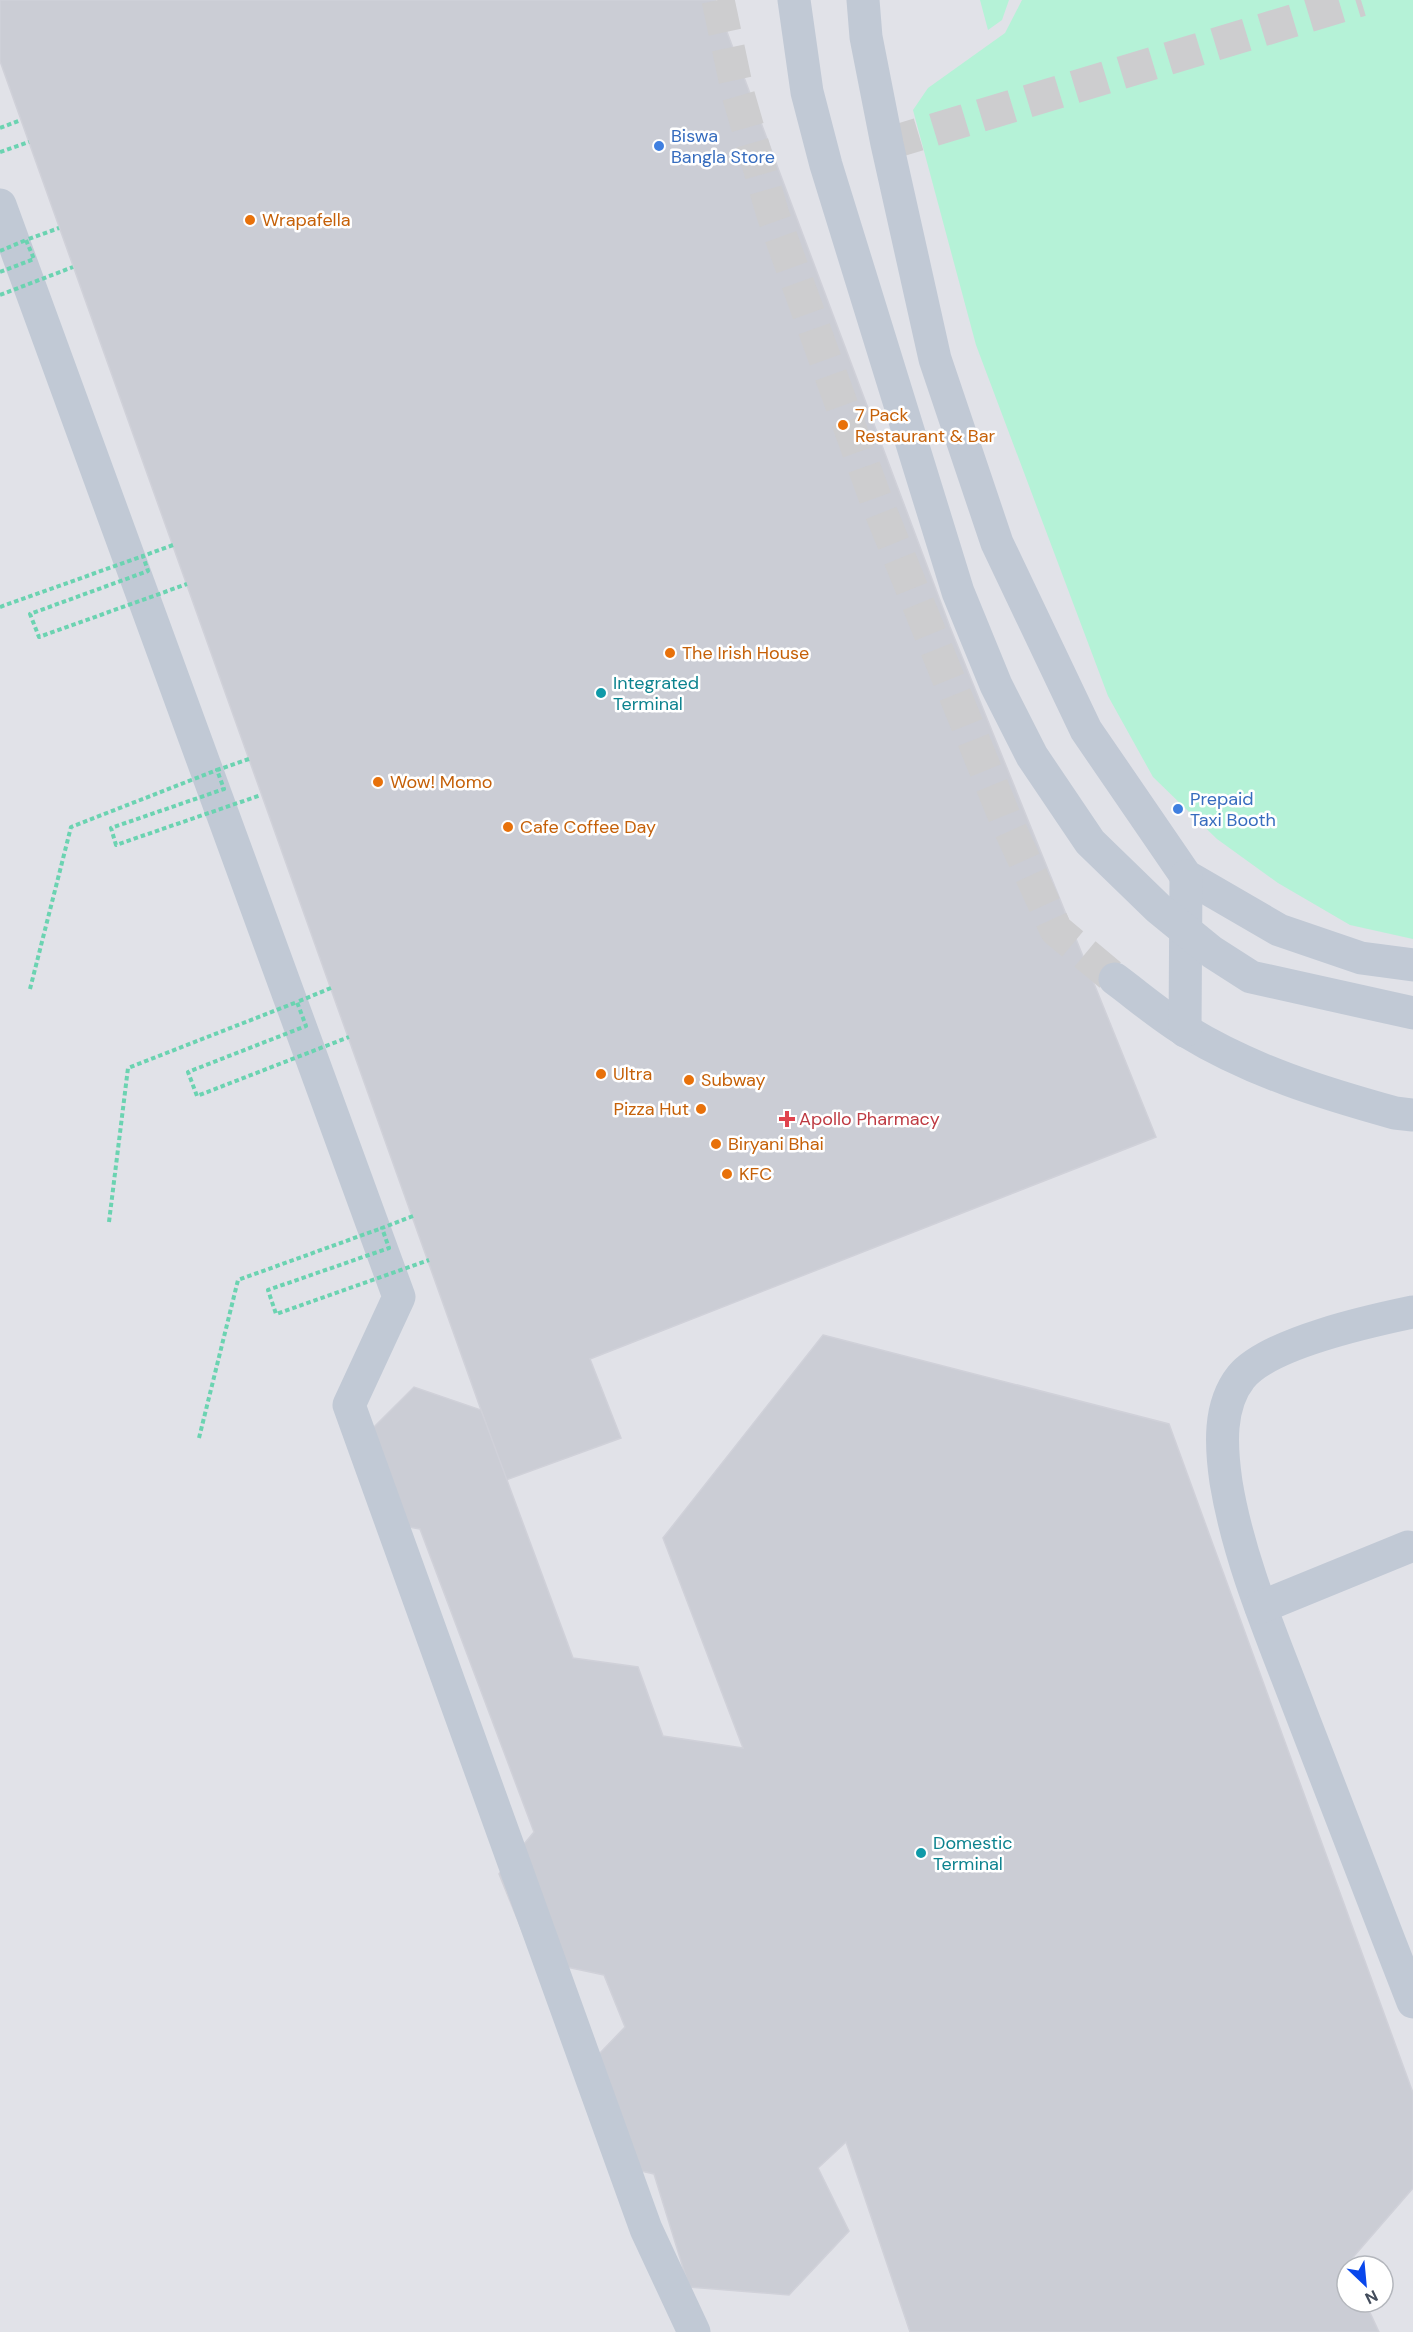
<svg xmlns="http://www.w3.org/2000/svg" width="1413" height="2332" font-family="'DM Sans',sans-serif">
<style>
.airport{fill:#e1e2e8;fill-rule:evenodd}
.green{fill:#b5f2d7}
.building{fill:#cbcdd5;stroke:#d0d1d9;stroke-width:1.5}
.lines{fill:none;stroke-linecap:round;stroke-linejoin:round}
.minor-tunnel{stroke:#cdcdcf;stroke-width:33;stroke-dasharray:33 16;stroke-linecap:butt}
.path{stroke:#6bd3b1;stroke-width:4;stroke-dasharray:4.5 3;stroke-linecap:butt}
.minor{stroke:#c1c9d5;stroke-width:33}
.path-bridge{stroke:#6bd3b1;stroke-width:4;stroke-dasharray:4.5 3;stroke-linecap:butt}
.minor-bridge{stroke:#c1c9d5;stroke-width:33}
.shop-dot{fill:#3f7fe0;stroke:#fff;stroke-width:2}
.food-dot{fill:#e8710a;stroke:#fff;stroke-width:2}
.culture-dot{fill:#0f9aa8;stroke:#fff;stroke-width:2}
.health-dot{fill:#e0444e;stroke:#fff;stroke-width:2}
.labels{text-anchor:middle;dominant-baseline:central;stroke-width:5;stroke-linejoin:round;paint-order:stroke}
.shop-label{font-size:18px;fill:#366cbe;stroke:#fff;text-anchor:start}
.food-label{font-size:18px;fill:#c56008;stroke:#fff;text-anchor:start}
.culture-label{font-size:18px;fill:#0d838f;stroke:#fff;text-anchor:start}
.health-label{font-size:18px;fill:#be3a42;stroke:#fff;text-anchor:start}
</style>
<rect width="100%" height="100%" fill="#f0edec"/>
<path class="airport" d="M0,0H1413V2332H0ZM1347,2266H1383V2302H1347Z"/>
<g class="green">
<path d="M980,0H1009L1002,20L988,30Z"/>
<path d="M1022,0H1413V939L1350,925L1278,883L1217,839L1153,777L1108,696L976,345L913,110L928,88L1005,33Z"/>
</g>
<g class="building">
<path d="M0,0H715L950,627L1156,1137L590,1359L621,1438L506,1480L0,61Z"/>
<path d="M823,1335L1169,1424L1413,2093V2188L1348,2263L1350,2266H1347V2302H1365L1379,2332H910L846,2142L818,2168L849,2231L789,2295L689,2287L654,2174L611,2164L577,2077L625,2027L604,1975L534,1960L499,1874L534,1832L420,1529L381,1522L358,1443L414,1387L481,1410L573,1658L638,1667L663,1736L743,1748L663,1538Z"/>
</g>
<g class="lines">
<g class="minor-tunnel">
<path d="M718,0L738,94L773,215L876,500L1005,818L1056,930L1115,979"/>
<path d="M887,144L1361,0"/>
</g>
<g class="path">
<path d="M0,128L21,120"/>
<path d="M0,152L29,142"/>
</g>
<g class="minor">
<path d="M863,0L866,37L887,144L935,359L997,543L1086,730L1186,876L1279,930L1361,958L1413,965"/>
<path d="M0,205L399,1297L349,1405L646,2229L694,2332"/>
<path d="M1115,979C1138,996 1161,1016 1186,1031C1251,1071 1323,1093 1395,1113L1413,1115"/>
<path d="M1185,1031L1186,876"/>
<path d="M1413,1312C1370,1321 1269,1343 1241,1377C1218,1406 1221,1447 1226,1482C1239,1561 1272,1636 1300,1710C1338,1808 1375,1905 1413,2002"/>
<path d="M1261,1607L1408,1547"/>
</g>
<g class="path-bridge">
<path d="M0,251L26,240"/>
<path d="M0,272L34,259L26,240L59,228"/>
<path d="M0,295L73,267"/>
<path d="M173,545L143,556L148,571L30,614L39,637L187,584"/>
<path d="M0,607L143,556"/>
<path d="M249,759L217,770L224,789L111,828L116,845L261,795"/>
<path d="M331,988L297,1002L306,1026L188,1072L197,1096L349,1037"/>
<path d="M30,989L71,827L217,770"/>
<path d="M413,1216L382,1228L389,1248L268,1290L276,1314L429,1260"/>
<path d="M109,1222L128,1068L297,1002"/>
<path d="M199,1438L238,1280L382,1228"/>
</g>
<path class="minor-bridge" d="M794,0L807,92L826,165L958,592L996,685L1032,756L1090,842L1158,908L1212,952L1251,977L1413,1013"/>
</g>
<g class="shop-dot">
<circle cx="659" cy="146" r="6"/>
<circle cx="1178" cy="809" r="6"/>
</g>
<g class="food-dot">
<circle cx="250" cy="220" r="6"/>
<circle cx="843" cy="425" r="6"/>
<circle cx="670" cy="653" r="6"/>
<circle cx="378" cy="782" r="6"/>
<circle cx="508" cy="827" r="6"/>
<circle cx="601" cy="1074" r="6"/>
<circle cx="689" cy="1080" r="6"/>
<circle cx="701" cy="1109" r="6"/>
<circle cx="716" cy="1144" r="6"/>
<circle cx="727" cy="1174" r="6"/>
</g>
<g class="culture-dot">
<circle cx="601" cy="693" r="6"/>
<circle cx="921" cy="1853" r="6"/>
</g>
<path class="health-dot" d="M784 1110h6v6h6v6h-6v6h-6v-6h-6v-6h6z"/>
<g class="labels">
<g class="shop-label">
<text x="671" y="136">Biswa<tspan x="671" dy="21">Bangla Store</tspan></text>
<text x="1190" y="799">Prepaid<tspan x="1190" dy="21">Taxi Booth</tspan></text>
</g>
<g class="food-label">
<text x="262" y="220">Wrapafella</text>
<text x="855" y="415">7 Pack<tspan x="855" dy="21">Restaurant &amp; Bar</tspan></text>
<text x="682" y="653">The Irish House</text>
<text x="390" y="782">Wow! Momo</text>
<text x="520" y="827">Cafe Coffee Day</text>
<text x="613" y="1074">Ultra</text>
<text x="701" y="1080">Subway</text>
<text x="689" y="1109" text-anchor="end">Pizza Hut</text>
<text x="728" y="1144">Biryani Bhai</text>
<text x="739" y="1174">KFC</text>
</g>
<g class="culture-label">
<text x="613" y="683">Integrated<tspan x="613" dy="21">Terminal</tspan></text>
<text x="933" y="1843">Domestic<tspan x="933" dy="21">Terminal</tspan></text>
</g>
<g class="health-label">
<text x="799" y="1119">Apollo Pharmacy</text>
</g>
</g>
<g transform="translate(1365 2284) rotate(154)"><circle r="28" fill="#ffffff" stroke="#b4b7bd" stroke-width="1.5"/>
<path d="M0-4.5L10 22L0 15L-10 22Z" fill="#0947ec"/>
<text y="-9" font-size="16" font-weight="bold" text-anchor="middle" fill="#434c5b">N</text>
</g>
</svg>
